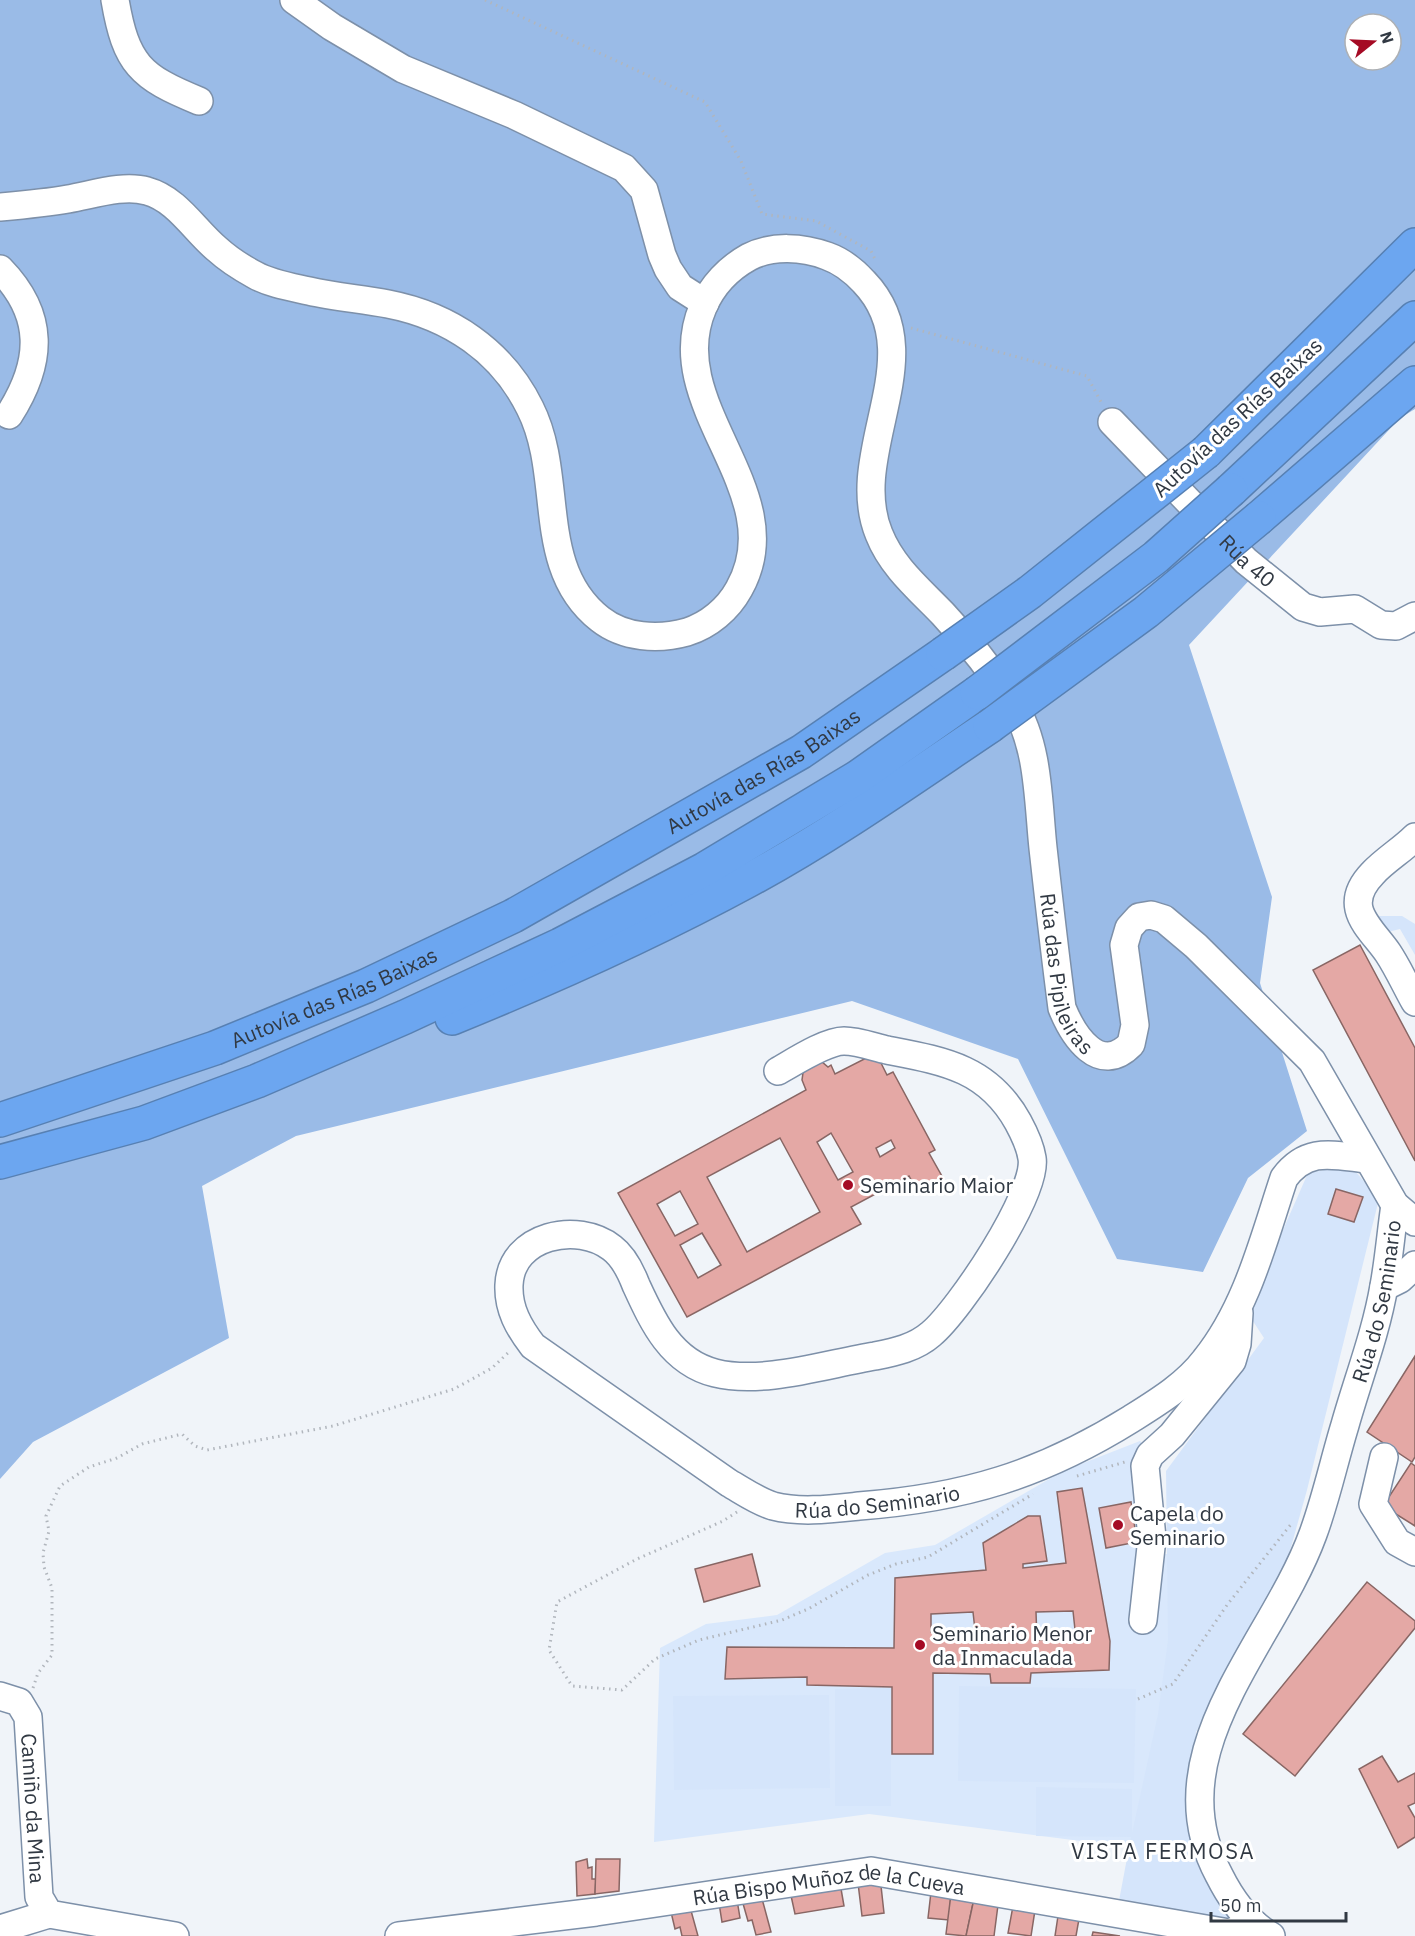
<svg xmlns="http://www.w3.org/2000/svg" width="1415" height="1936" font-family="'IBM Plex Sans',sans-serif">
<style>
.built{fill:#d9e8fc}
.green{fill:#d5e5fb}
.forest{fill:#9abbe7;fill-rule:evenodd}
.building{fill:#e4a8a5;stroke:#886664;stroke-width:1.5;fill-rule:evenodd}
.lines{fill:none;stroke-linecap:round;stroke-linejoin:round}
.minor-casing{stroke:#7d90a9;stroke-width:30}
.highway-casing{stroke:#5780b3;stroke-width:36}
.path{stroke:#b1b6bd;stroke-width:3;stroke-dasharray:1.5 4.5;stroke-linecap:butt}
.minor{stroke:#fff;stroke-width:27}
.highway{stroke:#6ca6f0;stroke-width:33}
.highway-bridge-casing{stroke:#5780b3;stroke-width:36;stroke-linecap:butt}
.highway-bridge{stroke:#6ca6f0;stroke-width:33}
.poi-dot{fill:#a50a24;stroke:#fff;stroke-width:2}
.labels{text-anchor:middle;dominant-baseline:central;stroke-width:6;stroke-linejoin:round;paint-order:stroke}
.street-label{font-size:21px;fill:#313943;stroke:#fff}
.poi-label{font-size:21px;fill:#313943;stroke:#fff;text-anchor:start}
.neighbourhood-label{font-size:22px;letter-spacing:1.5px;fill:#313943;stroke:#fff}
</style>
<rect width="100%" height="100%" fill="#f0f4f9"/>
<path class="built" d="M1140,1441L1159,1463L1156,1488L1164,1554H1180L1173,1642L1135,1848L869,1814L654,1842L660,1648L706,1624L777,1615L885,1553L935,1545L1063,1471Z"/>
<g class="green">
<path d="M1373,916H1402L1415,924V955L1400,929L1380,934Z"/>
<path d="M1350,1165L1379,1199L1307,1490L1284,1572L1196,1732L1189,1830L1235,1925L1118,1906L1131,1837L1036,1836V1787L1132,1789V1833L1158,1714L1168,1640L1166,1471L1264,1338L1247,1312L1308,1173Z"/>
<path d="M959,1686L1136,1689L1134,1783L958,1781Z"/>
<path d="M891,1688V1806H835V1689Z"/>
<path d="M829,1695L830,1788L674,1790L673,1696Z"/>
</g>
<path class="forest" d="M0,0H1415V409L1400,418L1189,645L1272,897L1260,983L1307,1131L1248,1178L1203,1272L1117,1259L1018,1059L852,1001L296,1136L202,1186L229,1338L33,1442L0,1479ZM1355,24H1391V60H1355Z"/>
<g class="building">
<path d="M1360,945L1415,1048V1161L1313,970Z"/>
<path d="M876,1053L887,1075L893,1072L935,1150L929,1153L943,1178L918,1192L909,1176L851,1207L861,1224L687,1317L618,1193L806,1090L802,1080L803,1073L809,1068L822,1062L828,1067L831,1065L835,1074ZM831,1133L853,1172L838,1180L817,1142ZM780,1138L820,1212L747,1252L707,1177ZM891,1140L895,1148L880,1157L876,1148ZM680,1191L698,1224L675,1236L657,1204ZM702,1233L721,1265L698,1278L680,1245Z"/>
<path d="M1336,1189L1363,1197L1354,1222L1328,1214Z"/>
<path d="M1415,1356V1457L1412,1462L1367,1432Z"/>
<path d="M1411,1463L1415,1466V1526L1383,1506Z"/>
<path d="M1082,1488L1110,1641L1109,1670L1031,1673L1030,1683H991L990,1674L933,1673V1754H892V1687L807,1685V1677L725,1679L727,1647L894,1648L895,1578L986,1570L983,1543L1028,1516H1040L1047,1561L1023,1564V1568L1066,1563L1057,1492ZM1073,1611L1076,1639L1037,1640L1036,1612ZM973,1612L975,1630L931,1632V1614Z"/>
<path d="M1131,1502L1137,1542L1106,1548L1099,1508Z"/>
<path d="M752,1554L760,1586L704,1602L695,1569Z"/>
<path d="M1367,1582L1415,1621V1628L1295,1776L1243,1734Z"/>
<path d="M1382,1756L1398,1782L1415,1773V1803L1408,1806L1415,1818V1837L1398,1848L1359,1769Z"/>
<path d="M587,1859L588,1868L592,1867V1879H596L595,1894L577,1896L576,1862Z"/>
<path d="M596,1859H620L619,1891L595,1894Z"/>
<path d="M840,1883L844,1906L795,1914L790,1891Z"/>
<path d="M858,1883L881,1886L884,1913L862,1916Z"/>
<path d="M931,1892L951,1894L949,1920L928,1918Z"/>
<path d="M951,1894H975L966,1936L946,1934Z"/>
<path d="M975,1894L998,1905L994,1936H966Z"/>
<path d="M761,1895L771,1932L756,1935L752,1920L748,1921L742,1900Z"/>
<path d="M737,1900L740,1918L722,1922L719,1903Z"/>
<path d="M1013,1906L1035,1910L1031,1936L1008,1933Z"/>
<path d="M690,1907L698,1936H682L680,1927L675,1929L671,1912Z"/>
<path d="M1058,1916L1079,1919L1076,1936H1055Z"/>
<path d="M1093,1932L1120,1936H1092Z"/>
</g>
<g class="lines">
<defs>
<g id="minor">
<path d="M115,0C126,64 140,77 199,101"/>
<path d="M294,0L332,27L403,69L514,115L624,168L644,190L662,255L668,269L680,287L705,303"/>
<path id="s1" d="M0,207C23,205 46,203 68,199C92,195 123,184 147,191C177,199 195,231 217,249C228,259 242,268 255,275C271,284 291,287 309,291C335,297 362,299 388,304C450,316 502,351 530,408C565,477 534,567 600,619C624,638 658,640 687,632C709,625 728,609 739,589C794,492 660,406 703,307C712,286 729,268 749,257C772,245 803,247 827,256C841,261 854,271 864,282C934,355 845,452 879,534C892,567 919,589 943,614C969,642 993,672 1013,704C1039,745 1038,801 1043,848C1049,902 1055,955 1062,1008C1073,1035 1099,1077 1131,1044L1135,1025L1124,945L1129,928L1139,917L1151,915L1164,919L1196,946L1312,1061L1395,1205L1415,1222"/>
<path d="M0,269C45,315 43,362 9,415"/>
<path id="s2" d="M1112,422L1246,561L1303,607L1320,612L1355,609L1381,625L1396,626L1415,616"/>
<path d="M1415,837C1402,850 1385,860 1373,873C1340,907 1370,927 1388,953C1398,968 1406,986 1415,1002"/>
<path id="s3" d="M778,1071C794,1062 826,1041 844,1041C857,1041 874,1047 887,1050C944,1061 988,1068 1018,1122C1024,1133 1030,1145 1032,1158C1038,1193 959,1311 931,1334C915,1348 895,1352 875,1356C826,1364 763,1385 715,1373C671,1362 653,1322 636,1285C631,1272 624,1257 612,1248C578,1221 511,1235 509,1285C508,1309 519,1328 533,1346L729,1483C743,1491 757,1501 773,1506C800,1513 831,1509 859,1506C964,1498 1041,1475 1131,1419C1158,1402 1186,1385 1205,1360C1247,1308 1263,1241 1284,1178C1307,1147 1332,1155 1366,1159"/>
<path d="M1384,1287L1400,1279L1415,1265"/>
<path d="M1384,1457L1373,1504L1397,1542L1415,1552"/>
<path d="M1143,1620L1152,1538L1145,1466L1150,1455L1172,1435L1232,1361L1237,1344L1239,1313"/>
<path id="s4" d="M0,1696L19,1702L28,1717L39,1897L49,1914L175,1936"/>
<path d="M0,1929L49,1914"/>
<path id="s5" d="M399,1936L596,1912L871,1871L1229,1933L1254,1924"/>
<path id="s6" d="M1271,1936C1248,1923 1231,1899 1219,1875C1153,1753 1273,1644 1313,1534C1326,1499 1334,1461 1345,1425C1358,1379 1376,1333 1384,1286C1389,1259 1391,1232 1395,1205"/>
</g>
<g id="highway">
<path d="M1206,452L1415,245"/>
<path d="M1231,490L1415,318"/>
<path d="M1259,518L1415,383"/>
<path d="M452,1018C553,977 653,932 749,880C832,835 911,779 990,726"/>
<path id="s7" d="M0,1120L215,1048L366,986L513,916L801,752L943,654"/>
<path d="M0,1162L144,1123L257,1081L405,1017L560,945L705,869L858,777L977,693"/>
</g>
</defs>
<use href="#minor" class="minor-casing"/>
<use href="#highway" class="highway-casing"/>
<g class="path">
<path d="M485,0L705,102L741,161L762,214L816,221L871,251L875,259"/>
<path d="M911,328L1087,376L1101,402"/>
<path d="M1077,1476L1125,1462"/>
<path d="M737,1512L723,1521L637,1559L557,1602L549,1650L572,1686L622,1690L655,1659L699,1640L782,1620L808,1609L868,1575L896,1564L928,1557L1033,1494"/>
<path d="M33,1688L38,1673L52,1655V1588L44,1567L43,1553L49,1531L46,1516L60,1486L89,1467L117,1458L142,1444L182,1434L195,1446L207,1450L333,1426L454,1389L492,1368L510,1351"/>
<path d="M1138,1699L1173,1684L1227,1605L1292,1523"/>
</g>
<use href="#minor" class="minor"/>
<use href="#highway" class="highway"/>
<defs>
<g id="highway-bridge">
<path d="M943,654L1030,592L1206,452"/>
<path d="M977,693L1156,557L1231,490"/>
<path d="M990,726L1146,612L1259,518"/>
</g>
</defs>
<use href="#highway-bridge" class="highway-bridge-casing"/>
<use href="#highway-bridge" class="highway-bridge"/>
</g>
<g class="poi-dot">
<circle cx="848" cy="1185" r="6"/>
<circle cx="1118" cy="1525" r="6"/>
<circle cx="920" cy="1645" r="6"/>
</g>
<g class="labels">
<g class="street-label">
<text transform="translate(1237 417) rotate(-43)">Autovía das Rías Baixas</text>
<text stroke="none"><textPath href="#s2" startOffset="194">Rúa 40</textPath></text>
<text stroke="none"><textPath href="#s7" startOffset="842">Autovía das Rías Baixas</textPath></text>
<text stroke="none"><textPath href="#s1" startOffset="2241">Rúa das Pipileiras</textPath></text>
<text stroke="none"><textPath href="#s7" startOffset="356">Autovía das Rías Baixas</textPath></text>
<text stroke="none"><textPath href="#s6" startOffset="693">Rúa do Seminario</textPath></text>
<text stroke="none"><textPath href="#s3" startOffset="1502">Rúa do Seminario</textPath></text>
<text stroke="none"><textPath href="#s4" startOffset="129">Camiño da Mina</textPath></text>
<text stroke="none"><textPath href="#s5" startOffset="434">Rúa Bispo Muñoz de la Cueva</textPath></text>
</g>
<g class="poi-label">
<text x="860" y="1185">Seminario Maior</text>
<text x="1130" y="1513">Capela do<tspan x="1130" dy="24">Seminario</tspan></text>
<text x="932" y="1633">Seminario Menor<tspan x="932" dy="24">da Inmaculada</tspan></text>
</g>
<g class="neighbourhood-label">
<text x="1163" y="1850">VISTA FERMOSA</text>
</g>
</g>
<g transform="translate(1373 42) rotate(72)"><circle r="28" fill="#ffffff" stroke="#adb0b4" stroke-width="1.5"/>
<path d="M0-4.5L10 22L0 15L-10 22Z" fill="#a50a24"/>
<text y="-9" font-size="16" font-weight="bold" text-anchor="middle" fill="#313943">N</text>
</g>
<path d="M1211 1912v9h135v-9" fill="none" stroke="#313943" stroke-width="3"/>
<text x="1220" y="1912" font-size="18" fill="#313943" stroke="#ffffff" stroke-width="4.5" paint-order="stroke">50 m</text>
</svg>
